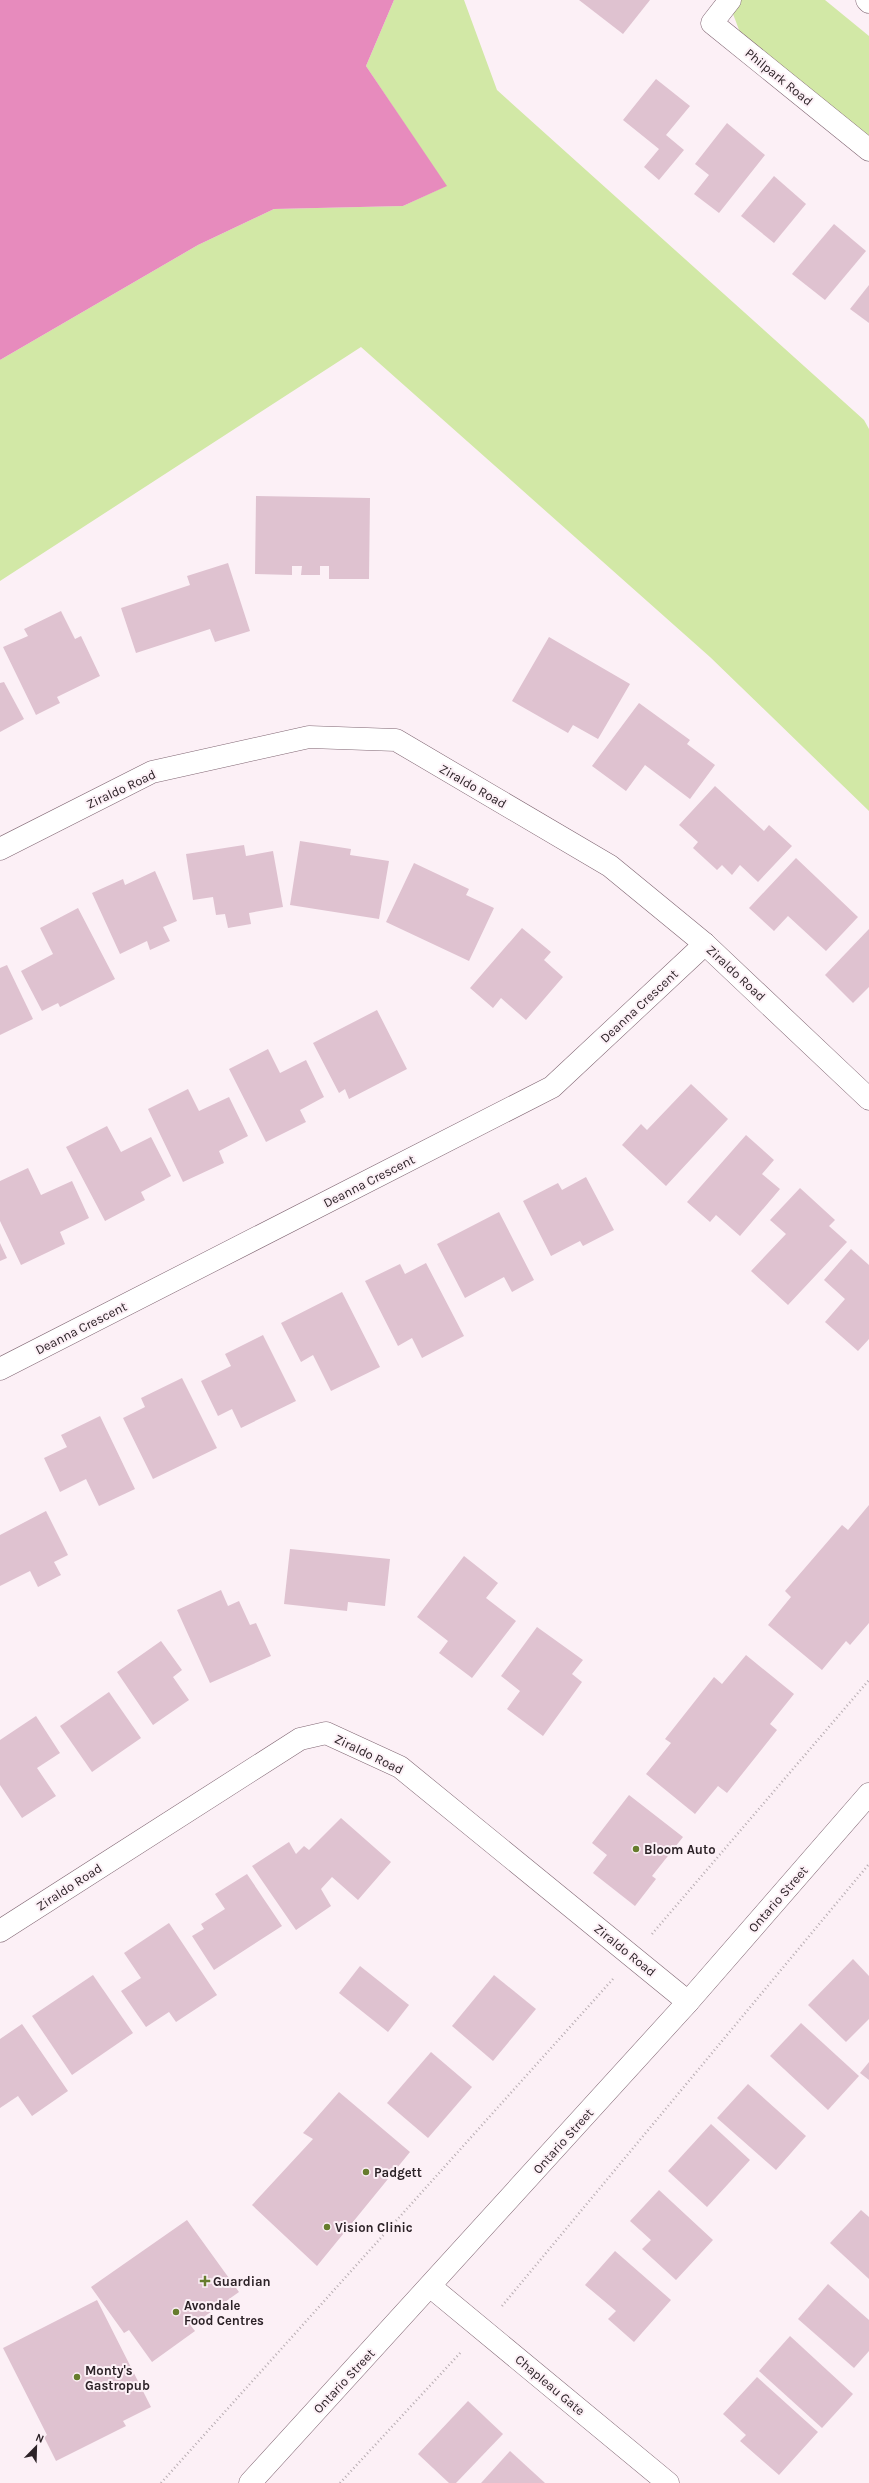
<svg xmlns="http://www.w3.org/2000/svg" width="869" height="2483" font-family="Karla,sans-serif">
<style>
.green{fill:#d2e8a6}
.water{fill:#e78bbd}
.building{fill:#dfc2d0}
.lines{fill:none;stroke-linecap:round;stroke-linejoin:round}
.minor-casing{stroke:#806673;stroke-width:23}
.major-casing{stroke:#806673;stroke-width:23}
.path{stroke:#b7acb1;stroke-width:2.5;stroke-dasharray:1 3;stroke-linecap:butt}
.minor{stroke:#fff;stroke-width:22}
.major{stroke:#fff;stroke-width:22}
.poi-dot{fill:#667c2d;stroke:#fcf0f6;stroke-width:1.5}
.labels{text-anchor:middle;dominant-baseline:central;stroke-width:4;stroke-linejoin:round;paint-order:stroke}
.street-label{font-size:13px;fill:#2c2227;stroke:#fcf0f6}
.poi-label{font-size:13px;font-weight:bold;fill:#2c2227;stroke:#fcf0f6;text-anchor:start}
</style>
<rect width="100%" height="100%" fill="#fcf0f6"/>
<g class="green">
<path d="M394,0H464L497,90L864,420L869,429V811L710,657L361,347L0,581V360L198,245L274,209L403,206L446,186L366,66Z"/>
<path d="M738,0H825L869,36V141L741,35L733,14Z"/>
</g>
<path class="water" d="M0,0H394L366,66L447,186L403,206L274,209L198,245L0,360Z"/>
<g class="building">
<path d="M579,0H650L623,34Z"/>
<path d="M656,79L690,106L666,135L684,150L659,180L644,167L659,149L623,120Z"/>
<path d="M727,123L765,155L719,213L694,194L709,175L695,164Z"/>
<path d="M774,176L806,204L774,243L741,216Z"/>
<path d="M834,224L866,251L825,300L792,274Z"/>
<path d="M869,285V323L850,309Z"/>
<path d="M256,496L370,498L369,579H329V566H320V575H301L302,566H292V575L255,574Z"/>
<path d="M228,563L250,631L215,642L210,629L136,653L121,608L190,585L187,576Z"/>
<path d="M61,611L75,639L81,636L100,676L57,697L60,703L36,715L3,647L28,636L24,629Z"/>
<path d="M549,637L630,684L598,739L573,725L568,733L512,701Z"/>
<path d="M4,682L24,719L0,732V683Z"/>
<path d="M639,703L690,740L687,744L715,765L690,799L645,765L626,791L592,766Z"/>
<path d="M715,786L764,831L769,825L792,846L758,882L740,865L732,875L722,865L717,870L693,848L698,842L679,825Z"/>
<path d="M300,841L351,849L350,855L389,861L379,919L290,905Z"/>
<path d="M244,845L246,856L273,851L283,907L249,913L251,924L228,928L225,914L216,915L213,897L193,900L186,854Z"/>
<path d="M796,858L858,917L826,951L788,916L774,931L749,908Z"/>
<path d="M414,863L469,889L466,895L494,908L469,961L386,922Z"/>
<path d="M155,871L177,921L163,927L170,941L150,950L147,941L120,954L92,893L123,879L125,885Z"/>
<path d="M78,908L115,979L60,1007L58,1003L42,1011L21,971L53,954L40,928Z"/>
<path d="M522,928L551,952L544,960L563,977L526,1020L501,998L493,1008L470,988Z"/>
<path d="M869,929V987L853,1003L825,975Z"/>
<path d="M7,965L33,1019L0,1035V968Z"/>
<path d="M377,1010L407,1069L349,1099L345,1089L339,1093L313,1043Z"/>
<path d="M268,1049L280,1073L306,1060L324,1097L300,1110L306,1122L266,1142L229,1069Z"/>
<path d="M691,1084L728,1119L666,1186L622,1145L641,1124L647,1130Z"/>
<path d="M188,1089L199,1111L229,1097L248,1136L219,1151L224,1163L183,1182L148,1109Z"/>
<path d="M107,1126L121,1152L151,1137L171,1176L141,1192L145,1200L105,1221L66,1147Z"/>
<path d="M746,1135L774,1160L762,1174L780,1189L740,1236L716,1215L710,1222L687,1202Z"/>
<path d="M28,1168L41,1195L72,1181L89,1218L60,1232L65,1244L21,1265L0,1221V1181Z"/>
<path d="M586,1177L614,1230L583,1246L580,1241L551,1256L523,1201L558,1183L562,1190Z"/>
<path d="M800,1188L835,1220L829,1226L847,1242L788,1305L751,1271L786,1234L770,1220Z"/>
<path d="M499,1212L534,1280L512,1292L504,1277L465,1298L437,1244Z"/>
<path d="M0,1243L7,1258L0,1261Z"/>
<path d="M851,1249L869,1265V1339L858,1351L825,1322L845,1299L824,1280Z"/>
<path d="M426,1263L464,1336L422,1358L412,1338L398,1346L365,1281L400,1264L405,1274Z"/>
<path d="M342,1292L380,1367L331,1391L313,1355L301,1362L281,1323Z"/>
<path d="M263,1335L296,1401L241,1428L232,1409L218,1416L201,1381L231,1366L225,1354Z"/>
<path d="M182,1378L217,1448L153,1479L123,1418L145,1407L141,1398Z"/>
<path d="M100,1416L135,1489L99,1506L86,1479L60,1492L44,1458L67,1447L61,1435Z"/>
<path d="M869,1505V1623L850,1645L846,1641L822,1670L768,1625L791,1597L785,1591L842,1525L848,1530Z"/>
<path d="M46,1511L68,1555L54,1562L61,1575L38,1587L30,1571L0,1586V1535Z"/>
<path d="M290,1549L390,1559L385,1606L348,1602L347,1611L284,1604Z"/>
<path d="M464,1556L498,1583L486,1598L516,1621L472,1678L439,1653L448,1641L417,1617Z"/>
<path d="M221,1590L228,1606L239,1601L250,1625L256,1623L271,1656L210,1683L177,1610Z"/>
<path d="M537,1627L583,1660L572,1674L582,1682L543,1736L507,1709L520,1691L501,1676Z"/>
<path d="M161,1641L182,1670L173,1677L189,1700L153,1725L117,1672Z"/>
<path d="M746,1655L794,1694L770,1724L777,1730L727,1793L718,1786L695,1814L646,1774L671,1743L665,1739L714,1677L722,1684Z"/>
<path d="M109,1692L141,1738L92,1772L60,1726Z"/>
<path d="M36,1716L60,1753L37,1768L56,1796L22,1818L0,1785V1740Z"/>
<path d="M629,1795L683,1837L652,1876L656,1879L635,1906L593,1873L607,1855L592,1843Z"/>
<path d="M341,1818L391,1862L358,1900L332,1877L321,1889L331,1906L296,1930L252,1866L289,1842L296,1854L304,1846L309,1850Z"/>
<path d="M247,1874L282,1926L214,1970L192,1936L204,1929L201,1924L225,1909L215,1894Z"/>
<path d="M169,1923L217,1995L176,2022L169,2012L146,2027L121,1991L141,1978L124,1953Z"/>
<path d="M853,1959L869,1976V2019L846,2042L808,2005Z"/>
<path d="M360,1966L409,2005L388,2032L339,1993Z"/>
<path d="M93,1975L133,2033L72,2075L32,2016Z"/>
<path d="M494,1975L536,2009L493,2061L452,2026Z"/>
<path d="M801,2023L859,2076L828,2110L770,2056Z"/>
<path d="M22,2024L68,2091L32,2116L18,2096L0,2108V2039Z"/>
<path d="M431,2052L472,2087L428,2138L387,2103Z"/>
<path d="M869,2062V2080L860,2073Z"/>
<path d="M748,2084L806,2136L776,2170L717,2118Z"/>
<path d="M339,2092L410,2152L317,2266L252,2205L313,2139L303,2133Z"/>
<path d="M711,2124L750,2160L707,2207L668,2171Z"/>
<path d="M659,2190L713,2240L676,2280L642,2249L651,2240L630,2221Z"/>
<path d="M861,2210L869,2217V2279L830,2243Z"/>
<path d="M187,2220L239,2292L191,2326L195,2331L152,2362L129,2330L124,2333L91,2287Z"/>
<path d="M615,2251L671,2300L634,2342L608,2319L616,2311L585,2285Z"/>
<path d="M828,2284L869,2320V2351L854,2368L798,2319Z"/>
<path d="M97,2300L151,2407L123,2421L126,2426L56,2461L44,2437L47,2435L3,2348Z"/>
<path d="M790,2336L853,2394L822,2428L759,2371Z"/>
<path d="M757,2377L818,2432L779,2475L740,2441L746,2435L723,2414Z"/>
<path d="M468,2401L503,2434L456,2483H449L418,2454Z"/>
<path d="M510,2451L545,2483H481Z"/>
</g>
<g class="lines">
<defs>
<g id="minor">
<path d="M730,0L712,23L869,150"/>
<path d="M867,0L869,2"/>
<path d="M0,849L152,772L309,737L396,740L610,866L705,944L869,1099"/>
<path d="M0,1369L552,1087L705,944"/>
<path d="M0,1931L300,1739L326,1733L400,1767L688,2002"/>
<path d="M431,2287L668,2483"/>
</g>
<path id="major" d="M250,2483L688,2002L869,1794"/>
</defs>
<use href="#minor" class="minor-casing"/>
<use href="#major" class="major-casing"/>
<g class="path">
<path d="M652,1934L869,1680"/>
<path d="M502,2306L869,1864"/>
<path d="M161,2483L613,1979"/>
<path d="M340,2483L462,2351"/>
</g>
<use href="#minor" class="minor"/>
<use href="#major" class="major"/>
</g>
<g class="poi-dot">
<circle cx="636" cy="1849" r="4"/>
<circle cx="366" cy="2172" r="4"/>
<circle cx="327" cy="2227" r="4"/>
<path d="M203 2275h4v4h4v4h-4v4h-4v-4h-4v-4h4z"/>
<circle cx="176" cy="2312" r="4"/>
<circle cx="77" cy="2377" r="4"/>
</g>
<g class="labels">
<g class="street-label">
<text transform="translate(779 77) rotate(39)">Philpark Road</text>
<text transform="translate(473 786) rotate(30)">Ziraldo Road</text>
<text transform="translate(121 789) rotate(-25)">Ziraldo Road</text>
<text transform="translate(736 973) rotate(43)">Ziraldo Road</text>
<text transform="translate(639 1006) rotate(-43)">Deanna Crescent</text>
<text transform="translate(369 1181) rotate(-27)">Deanna Crescent</text>
<text transform="translate(81 1328) rotate(-27)">Deanna Crescent</text>
<text transform="translate(369 1754) rotate(26)">Ziraldo Road</text>
<text transform="translate(69 1887) rotate(-33)">Ziraldo Road</text>
<text transform="translate(778 1899) rotate(-49)">Ontario Street</text>
<text transform="translate(625 1950) rotate(39)">Ziraldo Road</text>
<text transform="translate(563 2141) rotate(-48)">Ontario Street</text>
<text transform="translate(344 2381) rotate(-47)">Ontario Street</text>
<text transform="translate(550 2385) rotate(40)">Chapleau Gate</text>
</g>
<g class="poi-label">
<text x="644" y="1849">Bloom Auto</text>
<text x="374" y="2172">Padgett</text>
<text x="335" y="2227">Vision Clinic</text>
<text x="213" y="2281">Guardian</text>
<text x="184" y="2305">Avondale<tspan x="184" dy="15">Food Centres</tspan></text>
<text x="85" y="2370">Monty's<tspan x="85" dy="15">Gastropub</tspan></text>
</g>
</g>
<g transform="translate(36 2447) rotate(23)" stroke="#fcf0f6" stroke-width="3" paint-order="stroke">
<path d="M0-3L7 15L0 10L-7 15Z" fill="#2c2227"/>
<text y="-6" font-size="11" font-weight="bold" text-anchor="middle" fill="#2c2227">N</text>
</g>
</svg>
